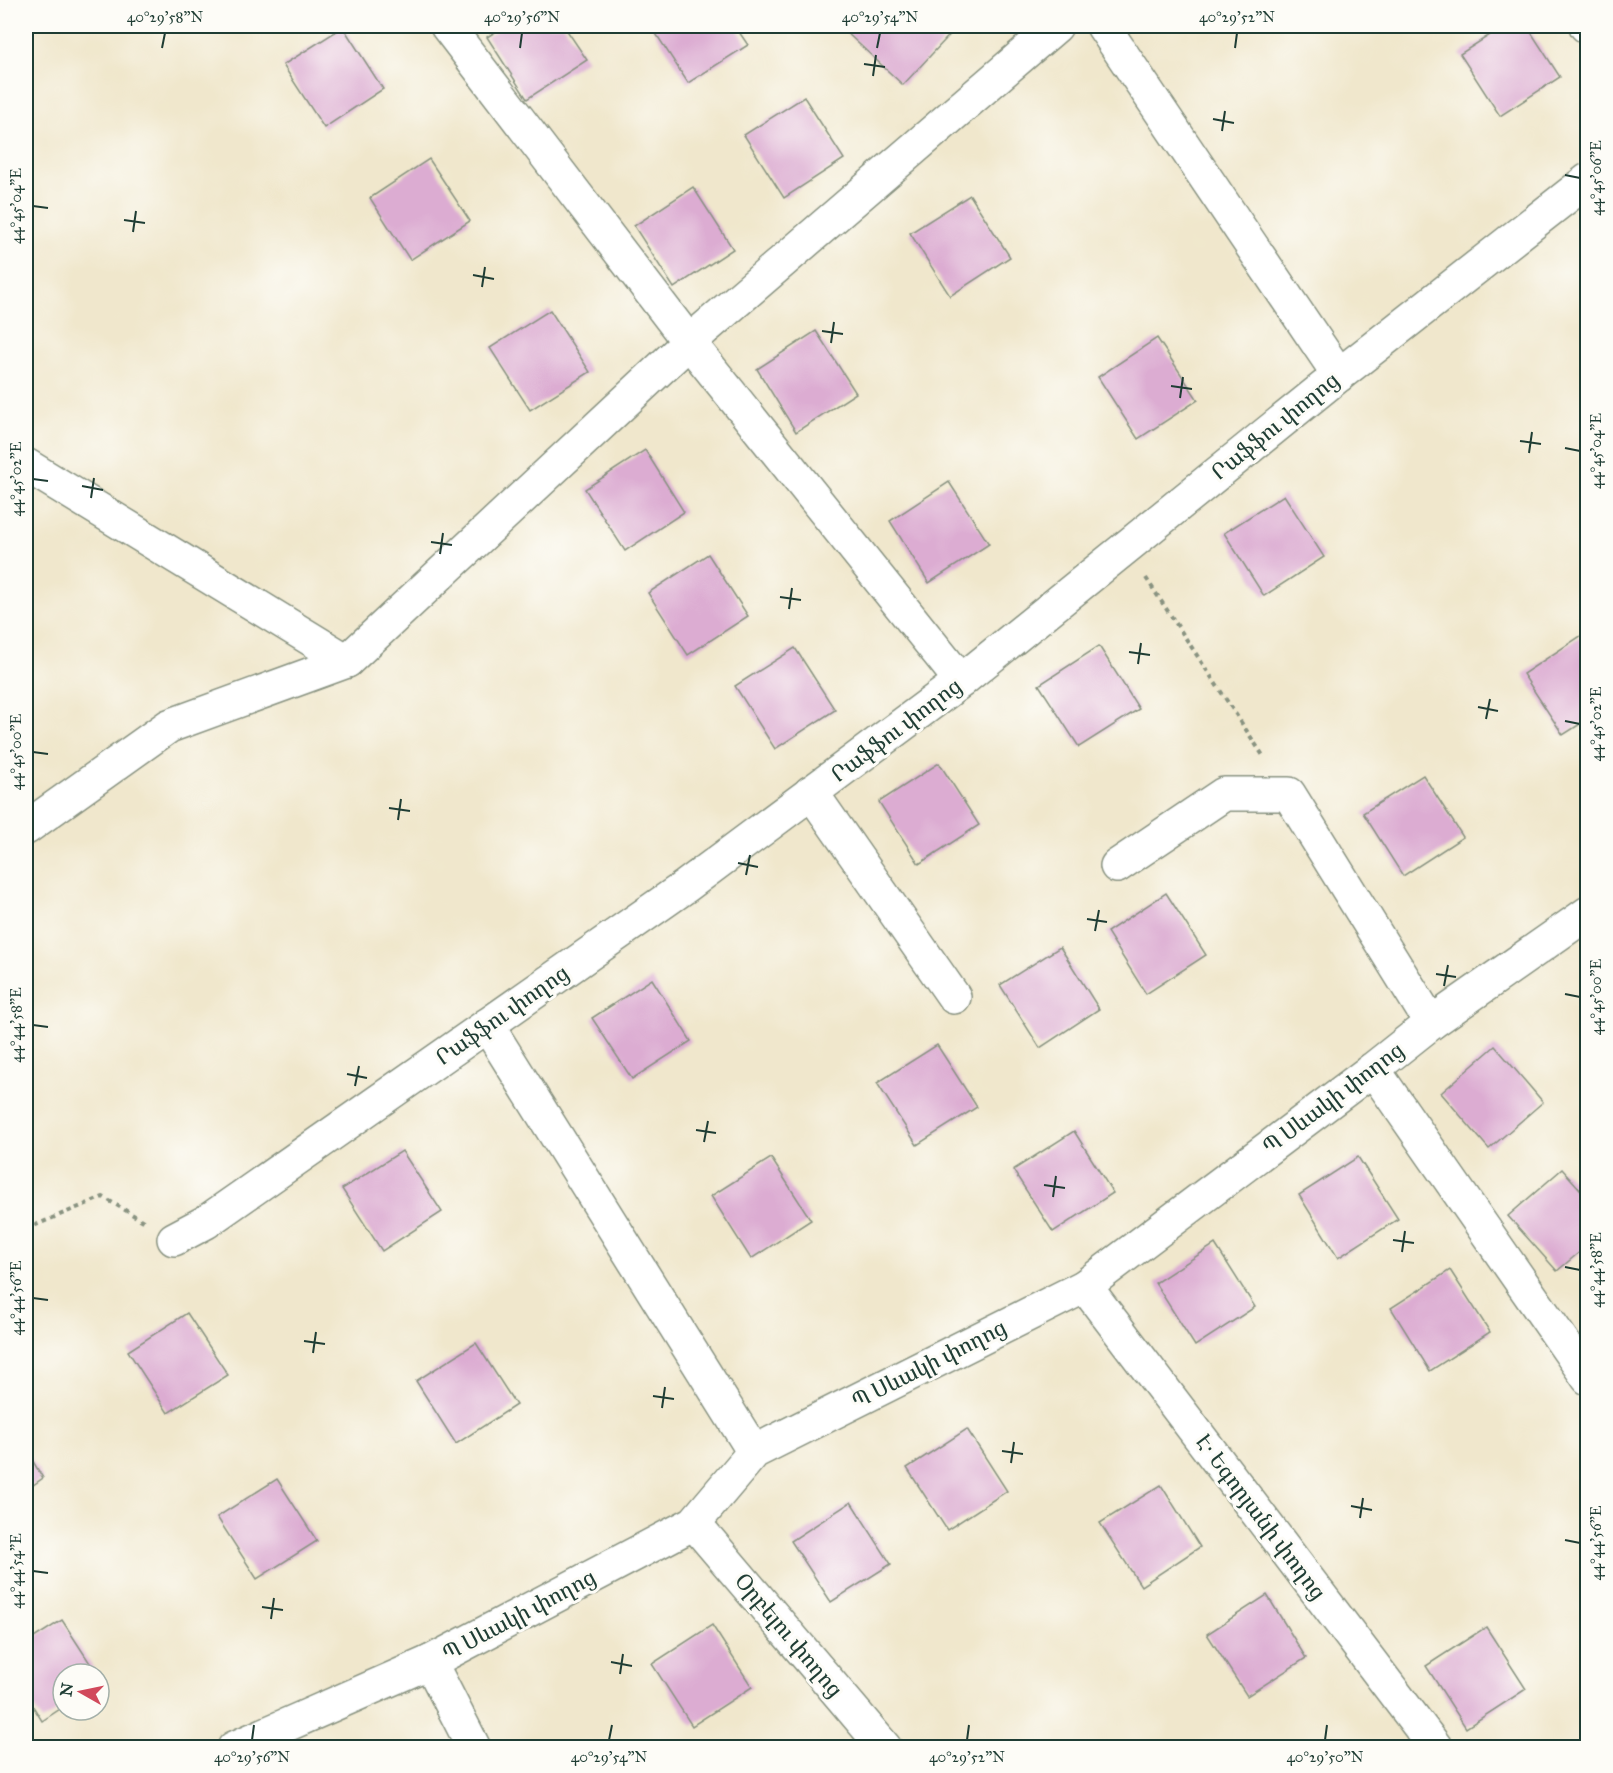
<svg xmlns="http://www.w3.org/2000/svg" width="1613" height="1773" font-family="'IM FELL Great Primer','Noto Serif Armenian',serif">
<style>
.building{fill:#dcacd2}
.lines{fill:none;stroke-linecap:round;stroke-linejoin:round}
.minor-casing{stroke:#889280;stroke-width:36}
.path{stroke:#889280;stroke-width:4;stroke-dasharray:4.5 4.5;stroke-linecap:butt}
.minor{stroke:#fff;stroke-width:33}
.ticks{fill:none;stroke:#1f3d34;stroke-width:2}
.labels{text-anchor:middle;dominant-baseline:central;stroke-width:6;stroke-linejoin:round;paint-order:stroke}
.street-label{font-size:22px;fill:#1f3d34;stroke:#fdfcf7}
.neatline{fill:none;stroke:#1f3d34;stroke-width:2}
.ticks-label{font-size:15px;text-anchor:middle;fill:#1f3d34}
</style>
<rect width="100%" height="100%" fill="#fdfcf7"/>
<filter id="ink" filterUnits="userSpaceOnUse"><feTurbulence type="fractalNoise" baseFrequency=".0167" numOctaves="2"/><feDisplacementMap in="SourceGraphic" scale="12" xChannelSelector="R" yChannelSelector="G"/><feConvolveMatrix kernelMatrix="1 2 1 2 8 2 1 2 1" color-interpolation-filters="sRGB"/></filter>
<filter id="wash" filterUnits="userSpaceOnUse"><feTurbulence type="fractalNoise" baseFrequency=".008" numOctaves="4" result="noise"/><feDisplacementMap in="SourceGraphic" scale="24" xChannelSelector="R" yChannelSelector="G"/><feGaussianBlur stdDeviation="1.35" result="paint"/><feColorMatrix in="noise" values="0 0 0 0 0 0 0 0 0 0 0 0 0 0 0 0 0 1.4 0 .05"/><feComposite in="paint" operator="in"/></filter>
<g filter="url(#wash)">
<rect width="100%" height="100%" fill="#f0e7cc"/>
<g id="blocks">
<g class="building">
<path d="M505,26H564L587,60L527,99L487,37Z"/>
<path d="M651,26H735L748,45L688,83Z"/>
<path d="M849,26H958L903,85L844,30Z"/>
<path d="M1504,26H1527L1560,77L1500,116L1460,54Z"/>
<path d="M343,27L383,89L324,128L283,65Z"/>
<path d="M804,97L844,159L784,198L744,135Z"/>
<path d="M429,159L470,221L410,260L370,198Z"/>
<path d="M693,187L733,249L674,288L634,226Z"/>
<path d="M970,195L1010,257L950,296L910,233Z"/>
<path d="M550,310L590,372L530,410L490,348Z"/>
<path d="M816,331L856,393L796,432L757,369Z"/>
<path d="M1157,338L1198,400L1138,439L1098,377Z"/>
<path d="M645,450L684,512L625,551L585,489Z"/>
<path d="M949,482L989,544L929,583L890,521Z"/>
<path d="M1284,495L1324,557L1264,596L1224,533Z"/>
<path d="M708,554L748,616L688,655L648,593Z"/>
<path d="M1582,635L1588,643V719L1563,735L1523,674Z"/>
<path d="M1099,646L1139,709L1079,747L1039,685Z"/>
<path d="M795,648L835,710L775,749L735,686Z"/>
<path d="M939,763L979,825L919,864L879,802Z"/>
<path d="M1423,775L1463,837L1403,876L1363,813Z"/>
<path d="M1166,893L1206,955L1146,994L1107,932Z"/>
<path d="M1060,947L1099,1009L1040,1048L1000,985Z"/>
<path d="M652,979L691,1041L632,1079L592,1018Z"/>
<path d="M937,1045L977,1107L917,1145L877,1083Z"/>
<path d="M1495,1046L1543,1102L1489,1149L1441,1093Z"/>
<path d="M1074,1131L1113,1193L1053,1232L1013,1170Z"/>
<path d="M402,1151L442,1212L382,1251L342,1189Z"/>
<path d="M1358,1157L1398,1219L1338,1258L1299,1195Z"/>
<path d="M771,1158L811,1220L751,1259L711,1196Z"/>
<path d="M1562,1169L1588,1198V1245L1557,1271L1508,1216Z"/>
<path d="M1215,1244L1255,1307L1195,1346L1155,1283Z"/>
<path d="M1450,1270L1490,1332L1430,1371L1391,1308Z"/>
<path d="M187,1313L228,1375L168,1413L128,1351Z"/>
<path d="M476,1343L516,1405L456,1444L416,1381Z"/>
<path d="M967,1429L1007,1491L947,1530L907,1468Z"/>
<path d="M26,1450L43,1478L26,1490Z"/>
<path d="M277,1479L317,1541L257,1579L217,1517Z"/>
<path d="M1161,1485L1200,1547L1141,1586L1100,1523Z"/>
<path d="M851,1502L891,1564L831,1602L791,1541Z"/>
<path d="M1267,1595L1306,1658L1247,1696L1207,1634Z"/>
<path d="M62,1620L97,1674H63V1707L42,1721L26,1695V1643Z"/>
<path d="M712,1625L752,1687L692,1726L652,1664Z"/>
<path d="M1486,1627L1526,1689L1466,1728L1426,1666Z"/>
</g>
</g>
</g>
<g filter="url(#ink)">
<use href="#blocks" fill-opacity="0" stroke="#889280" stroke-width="1.5"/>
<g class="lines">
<defs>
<g id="minor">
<path d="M447,26L689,342L961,681"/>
<path d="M1103,26L1339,375"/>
<path d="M1586,26L1588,27"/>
<path d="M26,465L347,661"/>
<path d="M811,792L954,997"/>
<path d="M26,828L169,726L347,661L689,342L1056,26"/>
<path d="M1117,866L1224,794H1289L1431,1023"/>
<path d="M487,1025L754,1452"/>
<path d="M1373,1069L1588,1378"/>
<path d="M174,1239L206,1222L686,886L961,681L1339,375L1588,180"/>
<path d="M1085,1286L1436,1748"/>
<path d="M694,1523L885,1748"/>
<path d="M430,1662L474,1748"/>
<path d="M234,1748L430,1662L694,1523L754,1452L1085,1286L1373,1069L1431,1023L1588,913"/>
</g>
</defs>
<use href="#minor" class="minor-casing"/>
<g class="path">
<path d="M1146,578L1264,757"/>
<path d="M26,1229L103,1197L145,1222"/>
</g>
<use href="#minor" class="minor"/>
</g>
</g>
<path class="ticks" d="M162,48L165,33M520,48L522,33M877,48L880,33M1235,48L1237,33M864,64L885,67M873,76L876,55M1213,119L1234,123M1222,131L1225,111M1565,175L1580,178M33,206L48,208M124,220L145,223M133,232L136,211M473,275L494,279M482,287L485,267M822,331L843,334M831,343L834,322M1171,386L1192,389M1180,398L1183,377M1520,441L1541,444M1565,448L1580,451M1529,453L1532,432M33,479L48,481M82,486L103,490M91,498L94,478M431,542L452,545M440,554L443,533M780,597L801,600M789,609L792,588M1129,652L1150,655M1138,664L1141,643M1478,707L1498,711M1486,719L1490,699M1565,721L1580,724M33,752L48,754M389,808L410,811M398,820L401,799M738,863L758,867M746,875L750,855M1087,919L1107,922M1095,931L1099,910M1436,974L1456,977M1444,986L1448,965M1565,994L1580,997M33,1025L48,1027M347,1074L367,1078M355,1086L359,1066M696,1130L716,1133M704,1142L708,1121M1044,1185L1065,1188M1053,1197L1056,1176M1393,1240L1414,1243M1402,1252L1405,1231M1565,1267L1580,1270M33,1298L48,1300M304,1341L325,1344M313,1353L316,1332M653,1396L674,1399M662,1408L665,1387M1002,1451L1023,1454M1011,1463L1014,1442M1351,1506L1372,1510M1360,1518L1363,1498M1565,1540L1580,1543M33,1571L48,1573M262,1607L283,1610M271,1619L274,1598M611,1662L632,1666M620,1674L623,1654M252,1740L254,1725M609,1740L612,1725M967,1740L969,1725M1325,1740L1327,1725"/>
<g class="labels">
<g class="street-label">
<text transform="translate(1275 426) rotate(-39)">Րաֆֆու փողոց</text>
<text transform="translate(896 730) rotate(-37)">Րաֆֆու փողոց</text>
<text transform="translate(502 1015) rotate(-35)">Րաֆֆու փողոց</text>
<text transform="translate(1333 1098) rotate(-37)">Պ Սևակի փողոց</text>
<text transform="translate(929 1364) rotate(-27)">Պ Սևակի փողոց</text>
<text transform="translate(1261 1517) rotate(53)">Է․ Եգորյանի փողոց</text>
<text transform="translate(519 1615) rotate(-28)">Պ Սևակի փողոց</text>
<text transform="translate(789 1635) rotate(50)">Օրբելու փողոց</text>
</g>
</g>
<rect width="1613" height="1773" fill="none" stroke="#fdfcf7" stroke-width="66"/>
<g transform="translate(81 1692) rotate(279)"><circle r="28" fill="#fdfcf7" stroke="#a4b0a9" stroke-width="1.5"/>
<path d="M0-4.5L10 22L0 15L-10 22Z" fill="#d1495b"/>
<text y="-9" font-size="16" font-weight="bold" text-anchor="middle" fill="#1f3d34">N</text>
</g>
<rect x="33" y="33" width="1547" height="1707" class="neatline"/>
<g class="ticks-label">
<text x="165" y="22">40°29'58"N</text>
<text x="522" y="22">40°29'56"N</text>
<text x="880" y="22">40°29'54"N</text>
<text x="1237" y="22">40°29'52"N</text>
<text transform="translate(1596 178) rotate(-90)" y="5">44°45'06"E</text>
<text transform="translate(16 206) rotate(-90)" y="5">44°45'04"E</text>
<text transform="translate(1596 451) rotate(-90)" y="5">44°45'04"E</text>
<text transform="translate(16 479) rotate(-90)" y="5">44°45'02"E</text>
<text transform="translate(1596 724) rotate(-90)" y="5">44°45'02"E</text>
<text transform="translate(16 752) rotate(-90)" y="5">44°45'00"E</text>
<text transform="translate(1596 997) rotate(-90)" y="5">44°45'00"E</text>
<text transform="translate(16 1025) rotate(-90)" y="5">44°44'58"E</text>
<text transform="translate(1596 1270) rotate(-90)" y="5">44°44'58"E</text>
<text transform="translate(16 1298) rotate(-90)" y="5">44°44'56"E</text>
<text transform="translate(1596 1543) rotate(-90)" y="5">44°44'56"E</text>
<text transform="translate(16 1571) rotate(-90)" y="5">44°44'54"E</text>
<text x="252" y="1762">40°29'56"N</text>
<text x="609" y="1762">40°29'54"N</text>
<text x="967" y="1762">40°29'52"N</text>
<text x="1325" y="1762">40°29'50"N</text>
</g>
</svg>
